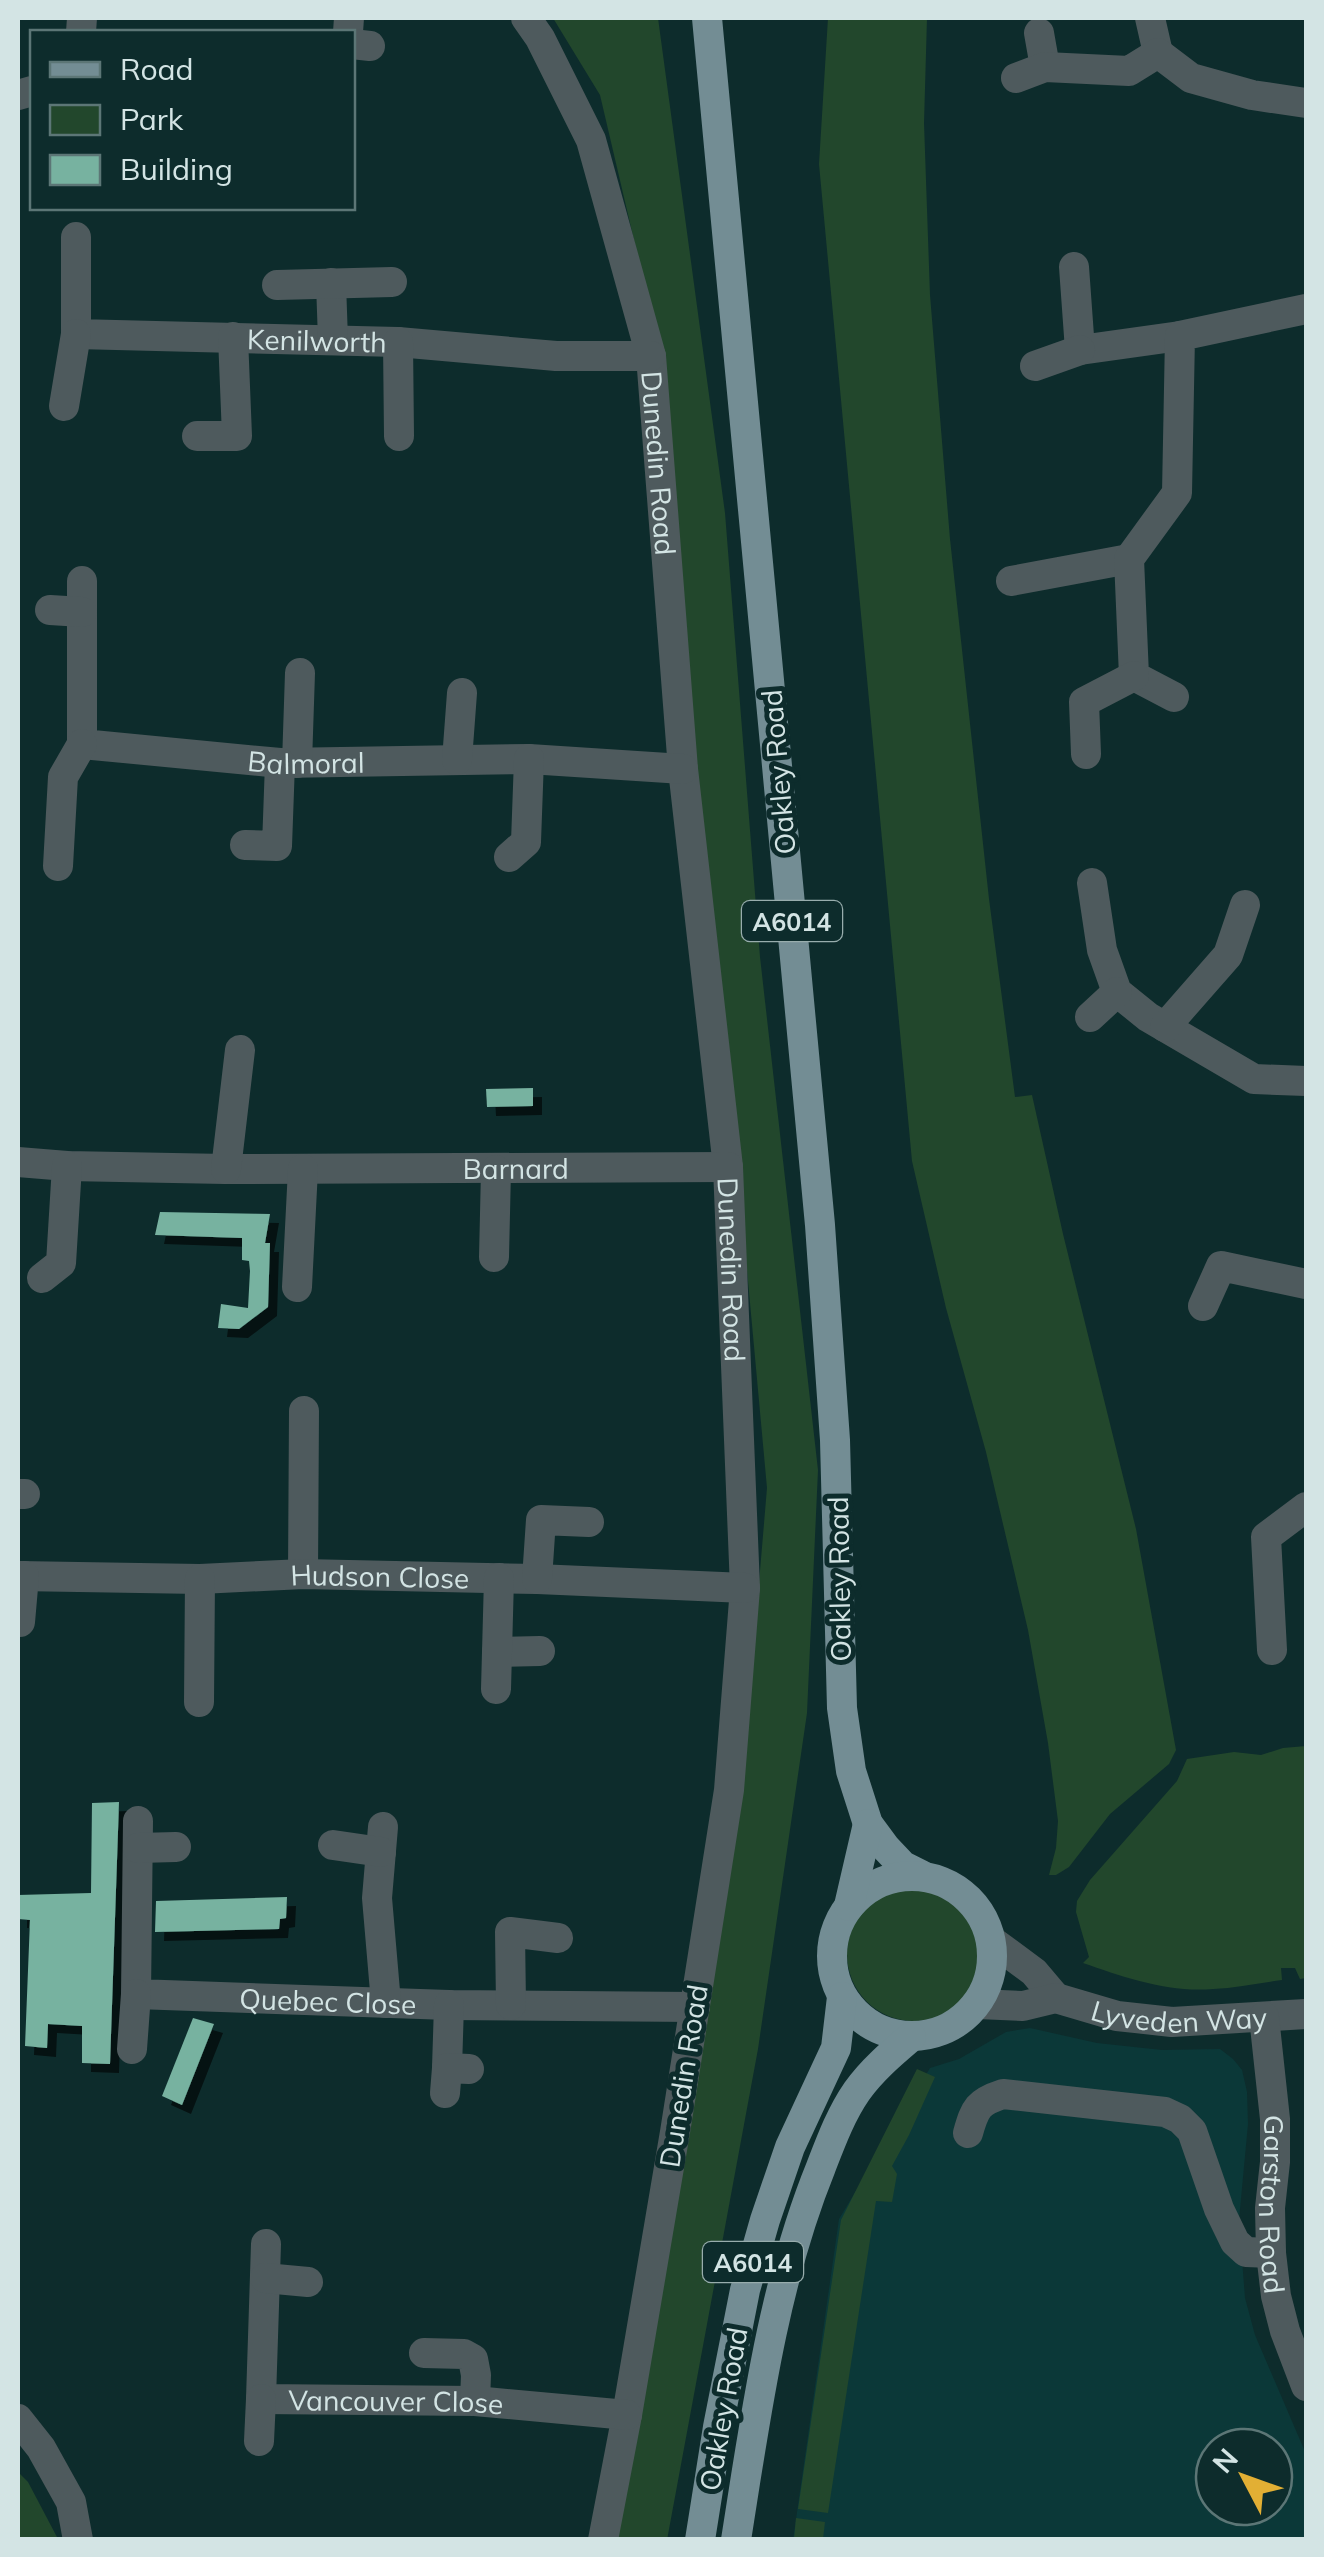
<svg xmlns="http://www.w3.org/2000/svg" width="1324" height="2557" font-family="Mulish,sans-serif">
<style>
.built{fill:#0b3838;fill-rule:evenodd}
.green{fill:#22472c}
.building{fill:#77b2a0;filter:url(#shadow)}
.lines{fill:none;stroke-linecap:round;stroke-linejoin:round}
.minor{stroke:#4e5a5d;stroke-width:30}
.major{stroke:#738d94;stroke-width:30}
.labels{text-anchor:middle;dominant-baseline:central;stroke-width:10;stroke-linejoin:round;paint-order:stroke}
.shield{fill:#0d2c2c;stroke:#98adad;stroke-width:2.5}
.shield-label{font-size:25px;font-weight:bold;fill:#d3e4e4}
.street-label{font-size:28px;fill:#d3e4e4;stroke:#0d2c2c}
</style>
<defs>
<filter id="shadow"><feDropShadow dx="9" dy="9" stdDeviation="0" flood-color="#0009"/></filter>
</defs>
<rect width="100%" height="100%" fill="#0d2c2c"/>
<path class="built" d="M1030,2028L1097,2043L1162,2050L1220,2049L1233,2059L1242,2070L1247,2092L1248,2124L1239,2220L1245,2298L1255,2335L1306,2454V2539L793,2540L839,2219L930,2068L959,2059L1006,2032ZM1214,2447H1274V2507H1214Z"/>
<g class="green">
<path d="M553,18H658L725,513L760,957L818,1470L807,1713L758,2049L667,2540L607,2539L739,1819L767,1488L728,1063L689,713L660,351L600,95Z"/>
<path d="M828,18H927L924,123L930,295L950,539L989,899L1015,1097L1032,1095L1063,1234L1136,1529L1176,1750L1169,1764L1110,1814L1069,1867L1056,1875H1049L1056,1848L1058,1821L1048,1743L1028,1630L986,1452L946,1308L912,1161L819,164Z"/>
<path d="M1306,1746V1978L1300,1979L1295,1968H1281L1282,1980C1259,1983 1236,1988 1213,1989C1169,1993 1123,1977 1083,1963L1089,1957L1076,1912L1077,1901L1090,1880L1177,1781L1187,1759L1234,1752L1261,1755L1283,1748Z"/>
<circle cx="914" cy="1954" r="67"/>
<path d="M917,2069L935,2077L909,2135L892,2166L897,2174L892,2202L876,2201L828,2513L798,2509L841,2220Z"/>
<path d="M18,2472L28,2482L58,2539H18Z"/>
<path d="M796,2518L825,2522L823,2539H794Z"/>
</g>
<g class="building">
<path d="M533,1088V1106L487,1107L486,1089Z"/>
<path d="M160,1212L270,1214L265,1243H270L268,1307L239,1329L218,1328L221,1304L248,1308L250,1271L249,1261L242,1260V1238L155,1235Z"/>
<path d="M119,1802L110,2064L82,2063V2026L48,2024L47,2048L25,2046L30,1920L18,1919V1895L91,1893L92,1803Z"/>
<path d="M287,1897L286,1918L280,1919L279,1929L155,1932L156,1901Z"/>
<path d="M193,2018L214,2024L182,2105L162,2096Z"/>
</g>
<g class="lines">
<g class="minor">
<path id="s1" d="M526,18L540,38L591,140L651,356L683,769L728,1167L745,1588L729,1790L675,2132L627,2415L603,2540"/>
<path d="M1150,18L1158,53"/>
<path d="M81,32L82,18"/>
<path d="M348,32L349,18"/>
<path d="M1039,33L1045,67"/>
<path d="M352,44L370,46"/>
<path d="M1016,78L1045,67L1129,71L1158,53L1191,78L1252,95L1306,103"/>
<path d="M18,95L32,91"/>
<path id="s2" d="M76,237V334L398,342L556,356H651"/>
<path d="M1074,267L1080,350L1180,336"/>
<path d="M331,283L333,340"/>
<path d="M277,285L392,282"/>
<path d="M398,342L399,436"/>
<path d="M1035,366L1080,350"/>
<path d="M64,406L76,334"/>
<path d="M197,436H237L233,337"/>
<path id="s3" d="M82,581V744L280,763L529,759L683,769"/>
<path d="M1011,581L1129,559"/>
<path d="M50,610L82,612"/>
<path d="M1174,697L1134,676L1129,559L1177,493L1180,336L1306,309"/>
<path d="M1086,754L1084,702L1134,676"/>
<path d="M457,760L462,693"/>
<path d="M297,763L300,673"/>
<path d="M245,845L277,846L280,763"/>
<path d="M509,857L526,842L529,759"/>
<path d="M58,866L63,777L82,744"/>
<path d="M1092,883L1102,950L1117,992L1148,1017L1254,1079L1306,1081"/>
<path d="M1090,1017L1117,992"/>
<path d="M1165,1027L1228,955L1245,905"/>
<path id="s4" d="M18,1162L67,1166L226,1169L728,1167"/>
<path d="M226,1169L240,1050"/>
<path d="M494,1257L496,1170"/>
<path d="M42,1278L61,1263L67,1166"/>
<path d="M297,1287L303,1169"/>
<path d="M1203,1306L1221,1266L1306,1284"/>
<path d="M18,1494H25"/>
<path d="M303,1574L304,1411"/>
<path id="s5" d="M18,1576L200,1579L303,1574L537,1579L745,1588"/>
<path d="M537,1579L541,1520L589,1522"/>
<path d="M20,1622L24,1576"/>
<path d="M1272,1650L1266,1537L1306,1507"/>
<path d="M497,1652L540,1651"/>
<path d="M496,1689L499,1578"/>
<path d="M199,1702L200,1579"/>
<path id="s6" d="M138,1821L136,1994L449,2005L695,2007"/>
<path d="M383,1827L377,1898L386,2003"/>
<path d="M333,1845L381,1852"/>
<path d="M138,1848L176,1847"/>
<path d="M992,1941L1034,1972L1056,1998"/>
<path id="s7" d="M978,2004L1023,2006L1056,1998L1117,2016L1172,2022L1306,2014"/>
<path d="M511,2005L510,1932L558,1938"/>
<path id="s8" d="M1264,2017L1275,2119V2162L1270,2208L1271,2253L1276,2296L1285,2331L1306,2386"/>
<path d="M132,2049L136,1994"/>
<path d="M447,2068L449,2005"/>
<path d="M445,2093L447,2068L469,2069"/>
<path d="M968,2133C975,2108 978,2102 1003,2094L1165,2112L1180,2119L1192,2131L1219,2209L1235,2242L1246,2252L1271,2253"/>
<path id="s9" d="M266,2244L261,2399L475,2401L627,2415"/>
<path d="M265,2278L308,2282"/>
<path d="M424,2353L464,2354L473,2359L476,2375L475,2401"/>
<path d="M18,2419L41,2448L71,2502L78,2540"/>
<path d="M259,2441L261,2399"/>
</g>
<g class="major">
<path d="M707,18L820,1225L835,1440L842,1708L851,1771L868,1824L885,1847L903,1866L921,1875"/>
<circle cx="912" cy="1956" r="80"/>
<path d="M849,1906L868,1824"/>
<path d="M700,2540L718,2427L745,2290L765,2220L790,2147L836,2048L842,1997"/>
<path d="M736,2540C756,2414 773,2285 821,2167C831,2141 841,2114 857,2091C872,2070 891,2054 911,2037"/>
</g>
</g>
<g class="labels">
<g class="shield">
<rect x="742" y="901" width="100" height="40" rx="8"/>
<rect x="703" y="2242" width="100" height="40" rx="8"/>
</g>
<g class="shield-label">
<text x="792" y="921">A6014</text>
<text x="753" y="2262">A6014</text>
</g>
<g class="street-label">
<text stroke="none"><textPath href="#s2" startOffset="338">Kenilworth</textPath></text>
<text stroke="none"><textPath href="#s1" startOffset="470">Dunedin Road</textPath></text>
<text stroke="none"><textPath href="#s3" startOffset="388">Balmoral</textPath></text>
<text transform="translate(778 772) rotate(-95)">Oakley Road</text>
<text stroke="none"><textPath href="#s4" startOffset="498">Barnard</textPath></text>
<text stroke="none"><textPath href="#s1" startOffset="1280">Dunedin Road</textPath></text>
<text stroke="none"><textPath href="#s5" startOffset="362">Hudson Close</textPath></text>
<text transform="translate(839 1579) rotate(-91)">Oakley Road</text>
<text stroke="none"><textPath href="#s6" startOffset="365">Quebec Close</textPath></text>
<text stroke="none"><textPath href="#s7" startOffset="205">Lyveden Way</textPath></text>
<text transform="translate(683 2076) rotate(-81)">Dunedin Road</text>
<text stroke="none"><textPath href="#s8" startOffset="188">Garston Road</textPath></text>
<text stroke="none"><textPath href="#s9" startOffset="290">Vancouver Close</textPath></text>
<text transform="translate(723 2409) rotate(-80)">Oakley Road</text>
</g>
</g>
<rect width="1324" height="2557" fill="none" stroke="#d3e4e4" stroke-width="40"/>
<rect x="30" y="30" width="325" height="180" fill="#0d2c2c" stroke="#5c7676" stroke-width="2.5"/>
<rect x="50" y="62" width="50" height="15" fill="#738d94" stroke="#5c7676" stroke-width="2.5"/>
<text x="120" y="80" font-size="30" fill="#d3e4e4">Road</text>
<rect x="50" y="105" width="50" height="30" fill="#22472c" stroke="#5c7676" stroke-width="2.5"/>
<text x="120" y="130" font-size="30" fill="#d3e4e4">Park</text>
<rect x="50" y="155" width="50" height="30" fill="#77b2a0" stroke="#5c7676" stroke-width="2.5"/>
<text x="120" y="180" font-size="30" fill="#d3e4e4">Building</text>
<g transform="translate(1244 2477) rotate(311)"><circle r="48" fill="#0d2c2c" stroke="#5c7676" stroke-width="2.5"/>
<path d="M0-8L18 38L0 25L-18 38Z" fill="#e2af34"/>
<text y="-15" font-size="28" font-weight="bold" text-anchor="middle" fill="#d3e4e4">N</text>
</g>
</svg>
